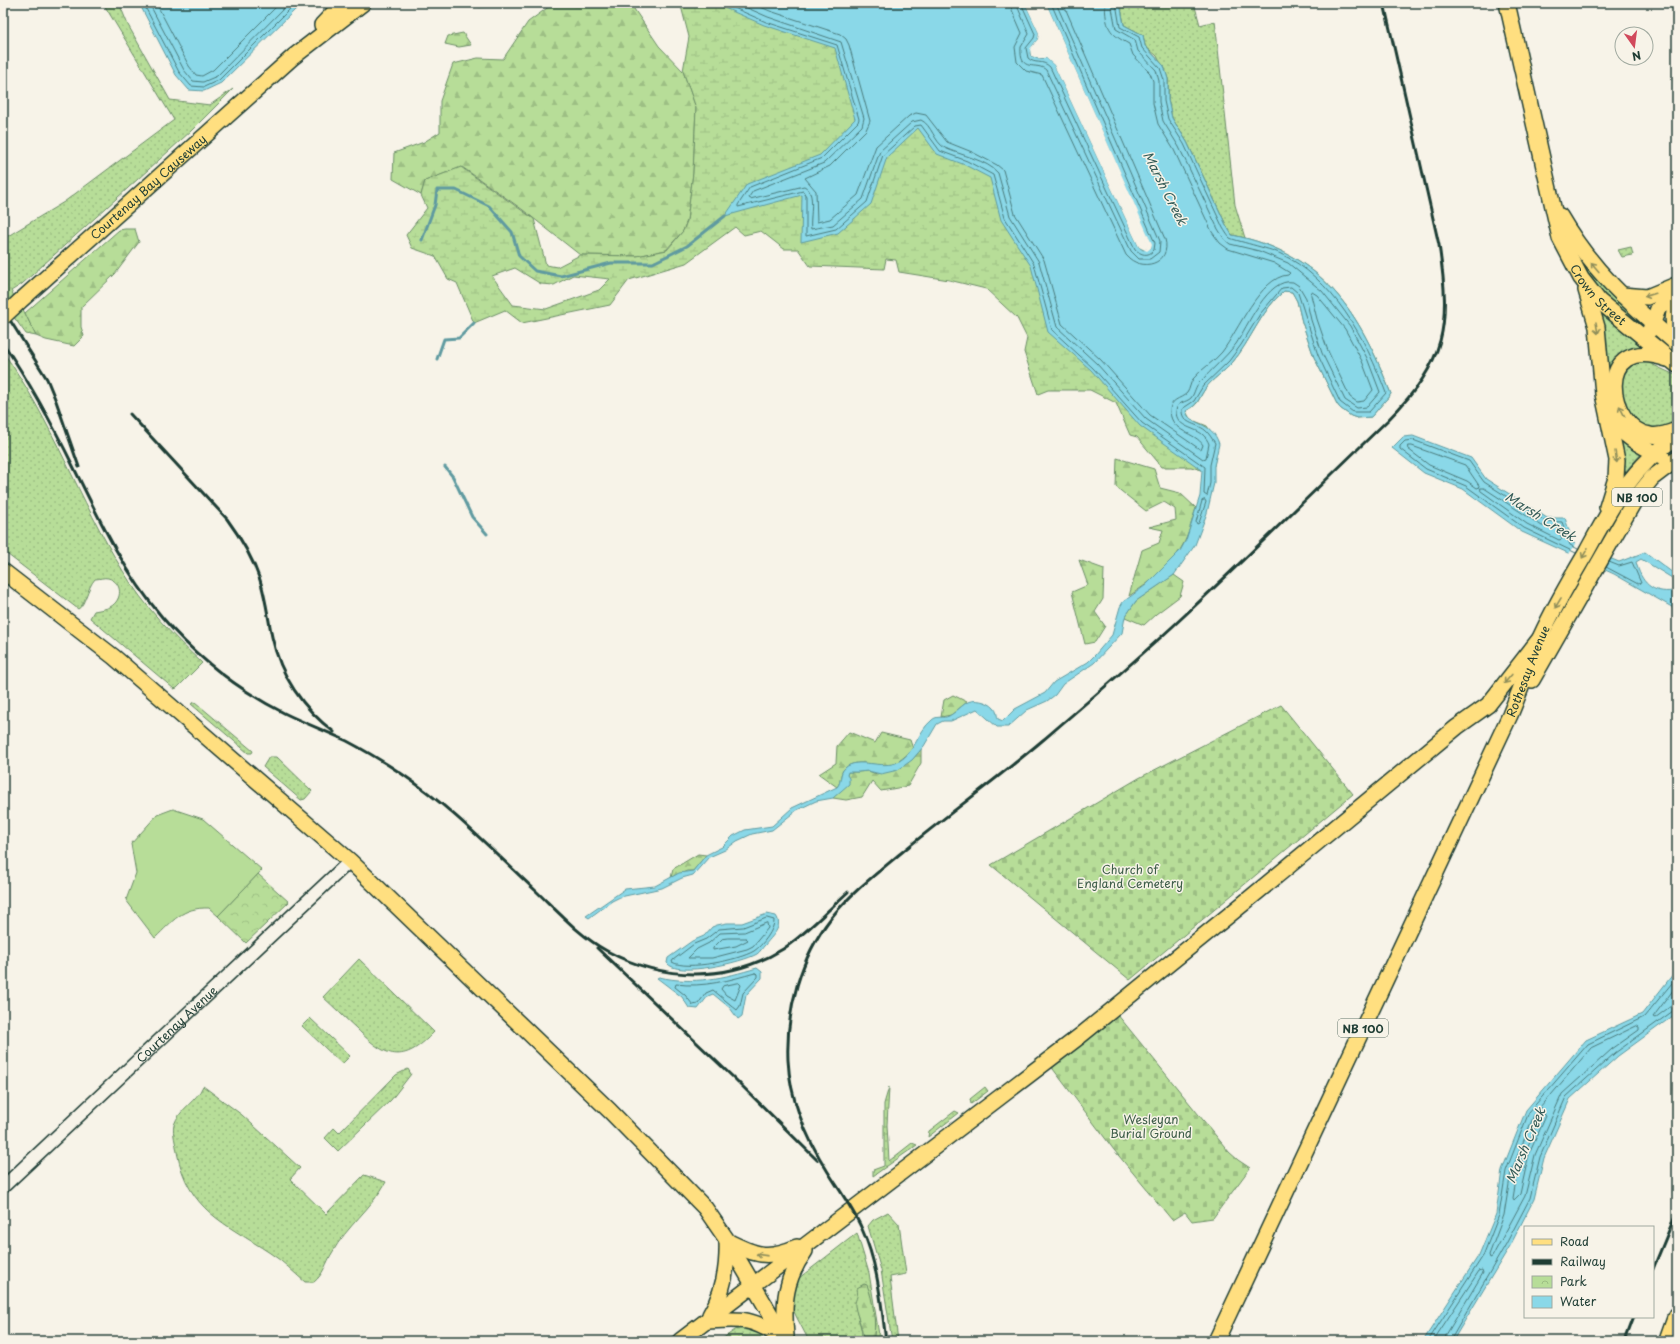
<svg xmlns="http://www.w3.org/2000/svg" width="1680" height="1344" font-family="'Playpen Sans',sans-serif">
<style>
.grass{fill:url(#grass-dots);stroke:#6b8d66}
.forest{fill:url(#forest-firs);stroke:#6b8d66}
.wetland{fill:url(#wetland-marsh);stroke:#6b8d66;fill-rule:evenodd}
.cemetery{fill:url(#cemetery-stones);stroke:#6b8d66}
.park{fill:url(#park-crowns);stroke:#6b8d66}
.pitch{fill:#b7dd98;stroke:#6b8d66}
.water{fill:#8ad8e8;stroke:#5f9aa0;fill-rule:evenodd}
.pier{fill:#f7f3e8}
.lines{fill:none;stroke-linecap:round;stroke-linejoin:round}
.shore{stroke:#4a7b7c;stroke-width:1}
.stream{stroke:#5f9aa0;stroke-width:3}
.minor-casing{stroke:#1f3d34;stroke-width:15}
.major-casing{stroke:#1f3d34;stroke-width:18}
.highway-casing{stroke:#1f3d34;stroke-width:21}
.minor{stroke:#f7f3e8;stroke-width:12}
.major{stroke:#ffdf80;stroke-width:15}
.highway{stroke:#ffdf80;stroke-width:18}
.rail{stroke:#1f3d34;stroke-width:3}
.major-bridge-casing{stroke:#1f3d34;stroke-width:18;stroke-linecap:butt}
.major-bridge{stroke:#ffdf80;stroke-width:15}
.oneway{stroke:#8f8e5a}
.labels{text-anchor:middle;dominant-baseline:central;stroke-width:3;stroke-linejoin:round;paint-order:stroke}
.shield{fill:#f7f3e8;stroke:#60746a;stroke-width:1}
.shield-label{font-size:11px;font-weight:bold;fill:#1f3d34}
.street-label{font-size:12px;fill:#1f3d34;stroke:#f7f3e8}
.park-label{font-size:12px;fill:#3d5d48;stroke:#f7f3e8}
.water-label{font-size:13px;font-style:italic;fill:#345c58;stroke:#f7f3e8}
</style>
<defs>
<pattern id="grass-dots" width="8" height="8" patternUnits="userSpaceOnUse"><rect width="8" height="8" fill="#b7dd98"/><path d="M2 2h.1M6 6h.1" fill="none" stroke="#9dbf84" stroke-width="1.8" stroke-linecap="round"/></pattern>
<pattern id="forest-firs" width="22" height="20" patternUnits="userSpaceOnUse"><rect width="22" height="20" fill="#b7dd98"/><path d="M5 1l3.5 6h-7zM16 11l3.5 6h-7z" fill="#9dbf84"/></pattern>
<pattern id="wetland-marsh" width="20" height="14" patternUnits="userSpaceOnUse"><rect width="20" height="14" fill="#b7dd98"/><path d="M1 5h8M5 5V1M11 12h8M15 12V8" fill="none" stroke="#9dbf84"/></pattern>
<pattern id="cemetery-stones" width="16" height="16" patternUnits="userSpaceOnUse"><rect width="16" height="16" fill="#b7dd98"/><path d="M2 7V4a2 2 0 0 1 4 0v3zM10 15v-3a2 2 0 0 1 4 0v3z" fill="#9dbf84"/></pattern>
<pattern id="park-crowns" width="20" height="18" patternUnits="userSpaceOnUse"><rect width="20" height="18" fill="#b7dd98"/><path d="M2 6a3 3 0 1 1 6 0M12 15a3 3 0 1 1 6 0" fill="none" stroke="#9dbf84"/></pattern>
</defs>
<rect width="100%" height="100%" fill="#f7f3e8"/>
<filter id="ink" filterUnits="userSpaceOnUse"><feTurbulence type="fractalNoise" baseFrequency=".025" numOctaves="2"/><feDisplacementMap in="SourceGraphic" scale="8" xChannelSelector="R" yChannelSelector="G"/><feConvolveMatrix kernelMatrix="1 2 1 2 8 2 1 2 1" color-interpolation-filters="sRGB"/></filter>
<g filter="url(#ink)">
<g class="grass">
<path d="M103,3H119L128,25L170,100L210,105L233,89L191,131L22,284L11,291L25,313L36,336L26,334L3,302V239L64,202L174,120Z"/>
<path d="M1120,3H1194L1200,25L1215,21L1235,205L1245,238L1232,235L1226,225L1187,142L1172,118L1168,100V79L1157,56L1145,46L1143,35L1124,25Z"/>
<path d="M1631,247L1633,255L1622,257L1618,250Z"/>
<path d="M1577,254L1600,283L1643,322L1645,329L1620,312L1598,289L1574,255Z"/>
<path d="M1599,310L1644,346V348C1623,347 1610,361 1608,381Z"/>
<path d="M3,352C52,420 79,500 123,571C144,606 172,635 202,663L177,688L174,689L90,618L94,611C99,610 106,609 110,607C123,600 123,582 108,578C104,577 99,579 95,579C87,588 85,606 78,609L3,551Z"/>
<path d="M1640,361L1649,363L1677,376V422C1653,436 1633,425 1624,399C1622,393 1620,385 1622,378C1623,373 1627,368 1629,365Z"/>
<path d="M1618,437L1642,453L1624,473Z"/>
<path d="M195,702L253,751L252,753H248L191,704Z"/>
<path d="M269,757H277L312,791L305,799L301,800L263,767Z"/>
<path d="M359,959L434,1032C403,1065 386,1058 357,1029C345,1018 334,1007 323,997Z"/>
<path d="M310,1018L350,1056L342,1064L302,1026Z"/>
<path d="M408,1069L411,1074L391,1100L338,1151L325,1138L334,1128L339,1133L396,1075Z"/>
<path d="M203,1086L242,1115L300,1168L290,1179L326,1214L364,1175L386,1182C372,1208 346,1227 332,1253C326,1263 323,1275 314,1282H305C294,1273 283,1261 270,1253C225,1223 188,1211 177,1152C176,1144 172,1133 174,1125C179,1109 197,1101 203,1086Z"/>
<path d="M889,1087L887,1125L889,1161L912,1143L917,1145L873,1176V1170L884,1166V1104Z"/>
<path d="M985,1087L988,1091L971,1104L970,1099Z"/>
<path d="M955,1111L959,1113L928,1137L929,1131Z"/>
<path d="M888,1212L899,1224L906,1274L890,1277L898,1341H892L881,1270L868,1226L873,1220Z"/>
<path d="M857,1233L869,1273L880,1341H873L875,1324L868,1288L858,1290C860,1297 854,1302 856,1309C858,1320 863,1329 862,1341H809L796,1316L791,1304L793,1290L799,1278Z"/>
<path d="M743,1328C753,1329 760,1331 764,1341H719L735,1330Z"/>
</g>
<g class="forest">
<path d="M483,3H513L510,5L479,7Z"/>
<path d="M554,3H630L659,46L683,71L696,108L693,173L687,221L683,231L666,250L637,256L580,255L523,210L462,167L425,181L421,195L393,179L394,153L424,142L440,132V101L453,64L478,58L503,59L528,22Z"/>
<path d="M463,33L471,45L459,47L445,44L448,36Z"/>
<path d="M125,229H135L139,242L115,274L81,307V327L84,336L74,346L46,340L36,336L25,313L119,230Z"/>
<path d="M1117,458L1154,469L1160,488L1180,493L1196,508C1192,519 1190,531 1185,541C1174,564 1151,582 1129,596L1142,550L1159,543L1163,530L1149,527L1176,520L1175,509L1164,502L1146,511L1116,487Z"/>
<path d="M1079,560L1104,569L1103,599L1095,612L1105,626L1095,642L1085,644L1072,592L1088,585Z"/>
<path d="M1174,575L1184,582L1180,596L1156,614L1144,625L1125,617L1136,601Z"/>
<path d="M953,695L967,702L951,715L941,717L944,700Z"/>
<path d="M849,732L875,743L881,733L910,740L913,749C906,755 900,762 891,765C877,768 858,757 845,768C839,773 842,782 837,787L819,774L836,763L837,746Z"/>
<path d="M921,749V763L908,786L881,791L872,781L862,797L846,800L833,798L849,782L847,775L848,772H858L868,771L877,774L912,760Z"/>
<path d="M698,854L706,855L693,871H687L671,878L673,869Z"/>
<path d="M864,1284L867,1285C873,1299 877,1326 873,1341H862C864,1328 857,1318 855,1306C854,1300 859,1298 857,1288Z"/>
</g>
<path class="wetland" d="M682,3H1025L1033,45L1030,53L1031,56L1139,247L1147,251L1151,244L1046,3H1120L1124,25L1143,35L1145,46L1164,66L1168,79V100L1172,118L1187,142L1226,225L1232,235C1323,253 1360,313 1391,394L1371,417L1357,418L1351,416L1340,408L1337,404L1314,357L1302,322L1297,301L1292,292L1284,291C1261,310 1251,341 1232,363C1224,372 1212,379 1205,389C1197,401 1200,404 1186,411L1190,419L1207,426L1218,442L1214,466L1202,470L1191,467H1162L1137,437L1130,435L1116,403L1090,390H1048L1038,394L1024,352L1027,338L1017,318L986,289L949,280L899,272L896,260L886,259L884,269L810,266L798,249H784L761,231L744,235L735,227L686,263L629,280L610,305L522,323L505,310L474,323L457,283L448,279L435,256L412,248L406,235L427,208L421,195L425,181L461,167L534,219L546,265L557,267L580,255L637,256L667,250L683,231L687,221L693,173L696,108L683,71L689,37L681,6ZM515,268L541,284L554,285L573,275L610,279L599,290L546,309L513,305L492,276Z"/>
<g class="cemetery">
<path d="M1281,705L1353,794L1130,980L991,865L1139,778Z"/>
<path d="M1113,1009L1229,1152L1238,1160L1250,1168L1213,1218L1192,1221L1185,1212L1172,1220L1114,1150L1047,1061Z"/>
</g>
<path class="park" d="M258,874L289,902L246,943L218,916Z"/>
<path class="pitch" d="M173,809L203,819L262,870L218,916L209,908C182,907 173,921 155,938L126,900L136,873L131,844L157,815Z"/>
<g class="water">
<path d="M139,3H302L221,83L204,91L189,90L176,75Z"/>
<path d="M713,3H1025L1039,33L1038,39L1033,45L1030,53L1031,56L1038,59L1046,58L1054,65L1139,247L1143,250L1151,248V244L1046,3H1120L1124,25L1143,35L1145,46L1164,66L1168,79V100L1172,118L1187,142L1226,225L1232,235C1323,253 1360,313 1391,394L1371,417L1357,418L1351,416L1340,408L1337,404L1314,357L1302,322L1297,301L1292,292L1284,291C1261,310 1251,341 1232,363C1224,372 1212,379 1205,389C1197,401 1199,404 1186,411C1189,426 1212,420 1219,444L1214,466V483L1207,513L1195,545L1174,575L1136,601L1125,617L1122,633L1094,663L1063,684L1055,695L1047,701L1027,710L1008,727H997L977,709L951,721H943L937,724L924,746L912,760L898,770L881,774L868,771L858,772H848L847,775L849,778V784L833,798L816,801L797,810L772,830L752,834L737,841L725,850L709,857L693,875L682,878L662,888L620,897L612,901L589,918L586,916L625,889L655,886L679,873L693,871L706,855L722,847L733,836L745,830L772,826L792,808L837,787C842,782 839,773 845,768C858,756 882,770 898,762C916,752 917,732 932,720C937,715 943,719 949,716C955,713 960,707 966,703C973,698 988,701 994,708C997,711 997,716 998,719L1003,721L1015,709L1045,693L1054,682L1088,662L1095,655L1112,635L1120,607L1123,602L1146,585L1180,551L1186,540L1200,496L1202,470L1140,426L1091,370L1048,332L1031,266L1001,220L990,178L965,165L937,154L918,128L887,157L871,204L838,233L801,242L802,195L725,216L747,184L820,155L855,119L835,48L764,25Z"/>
<path d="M1413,436L1471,458L1486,479L1547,518H1565L1573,543L1619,562L1645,552L1677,576V610L1614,574L1522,532L1463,489L1424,473L1392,448L1403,437ZM1641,559L1672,578L1675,582L1676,588L1673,591C1652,594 1641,582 1636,562Z"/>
<path d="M767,914L776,916C784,927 771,937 765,945C762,948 760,952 757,954C743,962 677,978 667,963L668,958L692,941L704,936L712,927L717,925L727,923H742Z"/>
<path d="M757,968L762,972V978L746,995L742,1016L738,1019L730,1008L713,994L708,996L698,1009L689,1008L682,997L657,978L659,977C694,985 723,978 757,968Z"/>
<path d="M1677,969V1013L1618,1056L1570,1099L1544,1158L1534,1199L1510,1246L1458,1332L1453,1341H1423L1479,1255L1496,1214L1502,1170L1526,1110L1586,1040L1642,1014Z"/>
</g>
<g class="pier">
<path d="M1025,3H1027L1041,33L1040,40L1032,50L1033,55L1047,56L1055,64L1140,246L1146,249L1149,245L1044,3H1046L1152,244L1151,248L1147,251L1139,247L1054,65L1046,58L1031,56L1030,49L1038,39L1039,33Z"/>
<path d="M1576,542L1611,556L1603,572L1568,556Z"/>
</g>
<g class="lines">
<g class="shore">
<path d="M143,3L179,72L191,86L204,87L219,80L296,3"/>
<path d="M149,3L184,70L193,81L203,82L217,76L289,3"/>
<path d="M156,3L189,66L196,75L202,76L213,70L280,3"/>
<path d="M723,3L766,22L837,45L859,119L858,122L822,158L750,187L738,205V207L803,191L806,196V236L836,229L867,202L883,155L915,126L921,125L940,151L967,161L993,175L1005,218L1034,264L1052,330L1093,368L1142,423L1205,467L1204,494L1207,496L1210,483V465L1215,443C1212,439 1209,433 1205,430C1196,423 1181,424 1182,409L1194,401L1203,386L1229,361L1241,345L1260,314L1282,288L1291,287L1298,293L1318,355L1340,402L1353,412H1369L1386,393C1366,339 1333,278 1279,253C1271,249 1233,240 1230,238C1227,235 1225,231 1223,228L1184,144L1168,119L1164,101V80L1160,68L1142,48L1139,37L1120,27L1116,3"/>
<path d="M736,3L768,17L841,42L864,118L862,126L824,163L753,191L749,197L750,199L804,186C817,192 809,217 811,229L833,225L863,199L880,151L912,122L921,120C932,125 934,142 945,148C960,155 987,160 998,173L1010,216L1039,262L1057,327L1097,364L1146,419L1203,459L1206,458L1209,444C1208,441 1205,436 1202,434C1193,427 1176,427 1176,411C1177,401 1186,403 1191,398C1195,393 1195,386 1200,382C1212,369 1225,358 1236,344C1247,327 1268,277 1293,282L1299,286L1306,298L1311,320L1322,353L1345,400L1357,408L1367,407L1380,392L1367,358L1350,326L1322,291L1288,263L1259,251L1230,244L1225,240L1218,229L1179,147L1163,121L1159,102V81L1156,70L1138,51L1135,40L1116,29L1111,3"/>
<path d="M751,3L770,11L840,34L846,39L849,45L870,121L866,130L830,166L805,178L816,191L817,222L830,219L858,195L876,146L909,116L916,113L926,115L947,142L972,152L997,165L1003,170L1015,214L1044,260L1062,324L1101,360L1150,415L1201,450L1203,445C1195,432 1172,433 1170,412C1170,398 1180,400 1187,393C1190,389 1190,383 1193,379C1201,369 1214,362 1222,352C1238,331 1260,277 1288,275L1290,273L1274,263L1228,249L1220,243L1212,232L1174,150L1158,124L1153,103V81L1150,73L1133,55L1129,44C1108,33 1106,27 1105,3"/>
<path d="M1010,3L1012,10L1022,33L1015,47L1017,62L1026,71L1042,75L1126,255C1141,273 1172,264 1165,239L1063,3"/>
<path d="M1016,3L1029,34L1021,47C1019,74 1037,61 1046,70L1131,251L1139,259H1150L1159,252L1160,241L1056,3"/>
<path d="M1021,3L1035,34L1034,38L1026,48L1028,58C1035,65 1042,59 1050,67L1135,249C1141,255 1148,257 1154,250L1155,243L1051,3"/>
<path d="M1312,292L1317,295L1345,329L1362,361L1373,390L1364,401L1357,402L1350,397L1328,351L1317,319L1311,295Z"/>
<path d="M1408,446H1412L1465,465L1480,487L1477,488L1467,481L1429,465L1408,449Z"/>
<path d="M1481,488H1484L1542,526L1558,527L1562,539L1559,540L1527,524L1481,491Z"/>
<path d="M1205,500L1206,502L1199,523L1197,524L1196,522L1202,501Z"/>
<path d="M1576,553L1524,528L1466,486L1426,469L1400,449V446L1405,441L1413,440L1469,461L1484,482L1545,521L1562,522L1570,545L1578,549"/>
<path d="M1606,567L1638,584L1641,583L1632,562L1619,566L1609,562"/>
<path d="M767,918L774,920C775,929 762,946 754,951C739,960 687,971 672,962L673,960L694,944L706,939L719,929L743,927Z"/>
<path d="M767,923L768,928L753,946L747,949L712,958H688L697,949L709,943L720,933L744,932Z"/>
<path d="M728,938H746L748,940L736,946L713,950V948L722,939Z"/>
<path d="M755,973L758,974V977L743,993L740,1006L737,1010L713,990L706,993L698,1004L693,1005L685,995L675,987L676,984C703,988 730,980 755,973Z"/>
<path d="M739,983L741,985L735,1000L726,995L721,989L723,986Z"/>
<path d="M1677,985L1653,1017L1655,1018L1671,1006L1677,1005"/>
<path d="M1637,1026L1639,1027V1030L1612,1049L1562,1094L1535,1155L1525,1196L1492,1257L1490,1258L1489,1255L1504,1215L1511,1172L1534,1115L1591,1048Z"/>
<path d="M1543,1113L1546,1116L1529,1154L1520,1194L1514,1200L1513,1198L1517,1174L1539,1118Z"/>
<path d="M1428,1341L1483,1256L1499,1215L1506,1171L1529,1112L1588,1044L1644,1017L1677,977"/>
<path d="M1433,1341L1479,1271L1482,1270L1483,1273L1446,1335L1445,1341"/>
<path d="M1450,1341L1506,1244L1530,1198L1540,1157L1566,1097L1615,1053L1673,1011L1677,1010"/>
</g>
<g class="stream">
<path d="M422,240L435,205L437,190H456L489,206L512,232L519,256L535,271L561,276L611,263H653L687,246L725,216"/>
<path d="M437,359L444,339L459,338L474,323"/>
<path d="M445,467L453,477L472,517L487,534"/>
</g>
<defs>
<g id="minor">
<path id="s1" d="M3,1187L350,861"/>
</g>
<g id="major">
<path id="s2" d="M1507,3L1560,238L1581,278L1599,301L1677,365"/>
<path d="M322,25L343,3"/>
<path d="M1560,216C1592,271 1630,304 1677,344"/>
<path d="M1586,290L1597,327L1603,394L1617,460L1616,478L1607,507"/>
<path d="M1622,295L1647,297L1676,285"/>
<path id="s3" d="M19,302L293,57L363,3"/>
<path d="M1677,305C1672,314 1672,325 1677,334"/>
<path d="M1650,330L1658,309L1677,288"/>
<path d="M1667,359C1592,333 1607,429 1650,435C1659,437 1669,433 1677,430"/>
<path d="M1610,415C1621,436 1642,447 1662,456"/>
<path d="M3,571L114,657L350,861L610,1111L705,1208L727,1240L786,1341"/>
<path d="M1532,680L1636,498L1652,478L1677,459"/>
<path d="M727,1241C755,1255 767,1260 797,1247"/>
<path d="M710,1315C724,1292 728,1268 727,1241"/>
<path d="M706,1321C742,1319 751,1317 782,1338"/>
<path d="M786,1336C783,1302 785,1279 805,1251"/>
<path d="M680,1341L1080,1036L1244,903L1457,727L1488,705L1541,637"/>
<path id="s4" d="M1216,1341L1510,715C1521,689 1530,662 1541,636C1554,607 1570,580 1586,553C1611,507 1632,466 1677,437"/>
</g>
<path id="highway" d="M1668,1341L1677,1316"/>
</defs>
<use href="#minor" class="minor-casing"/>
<use href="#major" class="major-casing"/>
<use href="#highway" class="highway-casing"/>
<use href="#minor" class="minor"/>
<use href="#major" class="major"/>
<use href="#highway" class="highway"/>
<g class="rail">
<path d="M3,309L47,379L56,401L79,467"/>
<path d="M3,343C30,383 53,425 74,468C100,521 124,572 162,617C196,657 237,689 284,713C304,723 326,731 347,741C366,751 384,762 402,774C451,807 493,851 536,891C558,912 580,936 607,951C662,981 728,983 783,949C807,933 827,911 848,892"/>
<path d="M130,414L227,519C241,538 252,557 260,580C266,599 268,618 272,637C280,675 303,709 334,732"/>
<path d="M597,948L734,1078L817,1160"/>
<path d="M1653,1269L1677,1211"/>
<path d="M886,1341C881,1303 878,1264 862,1229C853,1209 840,1191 828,1172C807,1139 790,1100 788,1060C786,1010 800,958 831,918C851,893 877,873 901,853C948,814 997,779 1043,740C1091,699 1138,659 1184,616C1253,552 1320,485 1388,420C1447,360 1451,326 1439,245L1384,3"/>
<path d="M1624,1341L1633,1317"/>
</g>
<defs>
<path id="major-bridge" d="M3,317L19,302"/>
</defs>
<use href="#major-bridge" class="major-bridge-casing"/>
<use href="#major-bridge" class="major-bridge"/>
</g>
<defs><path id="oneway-shaft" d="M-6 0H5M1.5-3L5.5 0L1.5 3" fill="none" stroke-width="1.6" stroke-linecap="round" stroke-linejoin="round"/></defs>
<g class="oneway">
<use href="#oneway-shaft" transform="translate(1595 267) rotate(-130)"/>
<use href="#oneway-shaft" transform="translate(1650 295) rotate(164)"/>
<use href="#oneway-shaft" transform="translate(1597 328) rotate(80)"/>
<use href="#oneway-shaft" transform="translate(1622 411) rotate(-117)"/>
<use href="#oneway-shaft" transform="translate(1616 457) rotate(81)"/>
<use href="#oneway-shaft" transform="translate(1585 553) rotate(119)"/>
<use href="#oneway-shaft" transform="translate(1558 603) rotate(121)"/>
<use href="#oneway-shaft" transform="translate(1508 679) rotate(130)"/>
<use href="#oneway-shaft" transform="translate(762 1255) rotate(-172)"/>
</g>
</g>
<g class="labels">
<g class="shield">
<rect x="1612" y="488" width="50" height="18" rx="3"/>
<rect x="1338" y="1019" width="50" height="18" rx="3"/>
</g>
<g class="shield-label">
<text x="1637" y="497">NB 100</text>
<text x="1363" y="1028">NB 100</text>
</g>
<g class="street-label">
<text stroke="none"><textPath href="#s3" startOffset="173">Courtenay Bay Causeway</textPath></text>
<text stroke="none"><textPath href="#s2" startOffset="310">Crown Street</textPath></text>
<text stroke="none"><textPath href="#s4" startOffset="739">Rothesay Avenue</textPath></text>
<text stroke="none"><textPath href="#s1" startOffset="238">Courtenay Avenue</textPath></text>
</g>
<g class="park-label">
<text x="1130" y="869">Church of<tspan x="1130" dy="14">England Cemetery</tspan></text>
<text x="1151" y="1119">Wesleyan<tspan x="1151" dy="14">Burial Ground</tspan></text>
</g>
<g class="water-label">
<text transform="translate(1166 188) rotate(63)">Marsh Creek</text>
<text transform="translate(1541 516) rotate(32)">Marsh Creek</text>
<text transform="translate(1525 1145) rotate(-67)">Marsh Creek</text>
</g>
</g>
<rect width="1680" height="1344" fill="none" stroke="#f7f3e8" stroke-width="16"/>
<rect x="8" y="8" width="1664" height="1328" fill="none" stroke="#1f3d34" stroke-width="1.5" filter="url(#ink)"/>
<rect x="1524" y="1226" width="130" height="92" fill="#f7f3e8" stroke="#a1aaa0"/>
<rect x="1532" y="1239" width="20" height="6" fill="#ffdf80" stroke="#a1aaa0"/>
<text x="1560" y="1246" font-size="12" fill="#1f3d34">Road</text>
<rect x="1532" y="1259" width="20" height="6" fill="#1f3d34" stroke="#a1aaa0"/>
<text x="1560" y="1266" font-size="12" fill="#1f3d34">Railway</text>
<rect x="1532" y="1276" width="20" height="12" fill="url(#park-crowns)" stroke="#a1aaa0"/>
<text x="1560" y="1286" font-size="12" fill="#1f3d34">Park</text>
<rect x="1532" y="1296" width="20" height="12" fill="#8ad8e8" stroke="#a1aaa0"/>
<text x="1560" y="1306" font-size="12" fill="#1f3d34">Water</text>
<g transform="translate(1634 46) rotate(166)"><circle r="19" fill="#f7f3e8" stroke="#a1aaa0"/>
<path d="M0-3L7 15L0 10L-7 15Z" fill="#d1495b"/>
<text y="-6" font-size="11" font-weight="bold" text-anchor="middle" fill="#1f3d34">N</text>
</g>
</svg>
